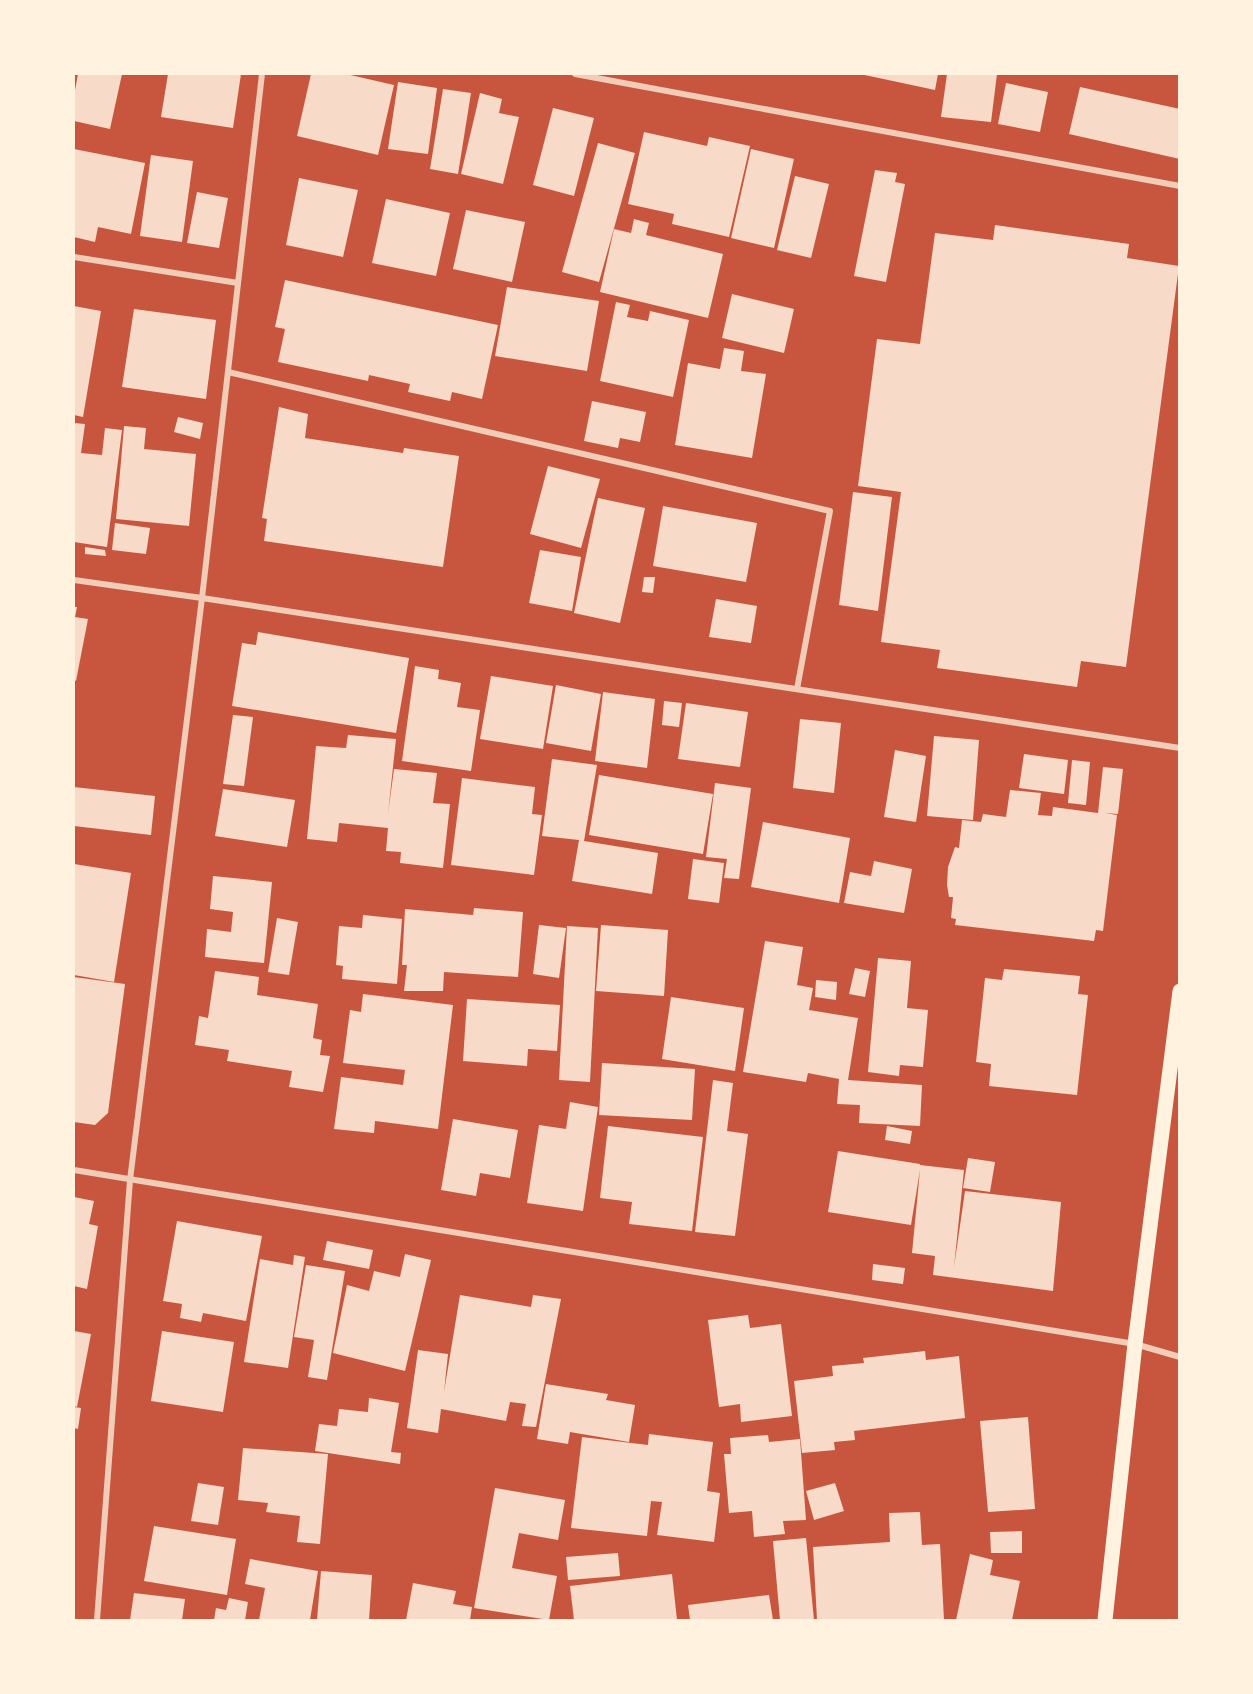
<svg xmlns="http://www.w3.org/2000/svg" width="1253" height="1694" font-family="'DejaVu Sans',sans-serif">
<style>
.building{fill:#f7dbc8}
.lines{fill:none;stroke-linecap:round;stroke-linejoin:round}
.minor{stroke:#f1ccb7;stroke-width:6}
.primary{stroke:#fff3e0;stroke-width:15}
</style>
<rect width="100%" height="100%" fill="#c8553d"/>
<g class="building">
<path d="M78,74H122L110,129L74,121V96Z"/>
<path d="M168,74H241L233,128L161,117Z"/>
<path d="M311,74H346L394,85L378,155L297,136Z"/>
<path d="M860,74H938L935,90Z"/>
<path d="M947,74H997L991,122L941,117Z"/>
<path d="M398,82L437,88L428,154L388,149Z"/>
<path d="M1006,83L1048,92L1040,132L998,124Z"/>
<path d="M1080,87L1180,109V159L1069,134Z"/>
<path d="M443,89L471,93L458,174L430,169Z"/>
<path d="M480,93L502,99L499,113L519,117L503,184L461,174Z"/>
<path d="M553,108L594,118L574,196L533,185Z"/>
<path d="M644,132L707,146L709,137L750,146L729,237L672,224L674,214L628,204Z"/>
<path d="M598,143L635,153L599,282L562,272Z"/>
<path d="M74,149L145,163L131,234L98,227L95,242L74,237Z"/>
<path d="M751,149L794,159L774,248L731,238Z"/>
<path d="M151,155L193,161L182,242L140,236Z"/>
<path d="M875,170L897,173L895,182L905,184L886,282L854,276Z"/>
<path d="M795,176L829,184L811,258L777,250Z"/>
<path d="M299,178L358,190L343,257L286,245Z"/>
<path d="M197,192L228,198L219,248L187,243Z"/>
<path d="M386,199L450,213L436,276L372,263Z"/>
<path d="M466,210L525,222L512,282L453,269Z"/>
<path d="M634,219L649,223L646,235L723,254L708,318L600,292L614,229L631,233Z"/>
<path d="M995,225L1129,244L1127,258L1179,266L1126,667L1081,661L1077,687L937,668L940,650L881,642L901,492L858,486L877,339L920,344L935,233L993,240Z"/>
<path d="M285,280L498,325L482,399L452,392L450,401L408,392L410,384L369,375L368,381L278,362L285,329L275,327Z"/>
<path d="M507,287L599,301L587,371L495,356Z"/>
<path d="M732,294L794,309L784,353L722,338Z"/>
<path d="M616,302L630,305L627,317L648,321L650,311L689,320L673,397L600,381Z"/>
<path d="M74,306L101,311L83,417L74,415Z"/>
<path d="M134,309L216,320L206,399L122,387Z"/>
<path d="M724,348L744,351L741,371L766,374L752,458L675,445L688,363L720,369Z"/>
<path d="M592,401L646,412L640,442L620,438L618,448L584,441Z"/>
<path d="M279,407L308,414L305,438L403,453L404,448L459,456L443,567L264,541L267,519L262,518Z"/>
<path d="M178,417L203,423L200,439L174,432Z"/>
<path d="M74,423L85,424L81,453L102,455L105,428L122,430L107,547L74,542Z"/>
<path d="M124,426L146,428L144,449L196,454L189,526L116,519Z"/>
<path d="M548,466L600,479L581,548L530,534Z"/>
<path d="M853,492L892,497L878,611L839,605Z"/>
<path d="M598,498L645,508L620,623L574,613Z"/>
<path d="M663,506L757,523L746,582L653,566Z"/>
<path d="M115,523L150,528L146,554L112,550Z"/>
<path d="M85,547L105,550L106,556L85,554Z"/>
<path d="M540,550L581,557L572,611L529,603Z"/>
<path d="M644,577H655L653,593L642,592Z"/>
<path d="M716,599L757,606L751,643L709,637Z"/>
<path d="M74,607H77L75,617L88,619L76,681L74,680Z"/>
<path d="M258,632L409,658L396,733L232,706L242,643L256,645Z"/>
<path d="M415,666L439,670L438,679L461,683L457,707L480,710L471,771L402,761Z"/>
<path d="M491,676L553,686L543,749L480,739Z"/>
<path d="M556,685L601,694L591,751L546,743Z"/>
<path d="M603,692L655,699L647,768L595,761Z"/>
<path d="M664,701L682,703L679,727L662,725Z"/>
<path d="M686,703L748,712L740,767L678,759Z"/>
<path d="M233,715L253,717L244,786L223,784Z"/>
<path d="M800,719L841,723L834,793L793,788Z"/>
<path d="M348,735L396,739L388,814L394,769L437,773L433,803L450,804L443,868L400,863L401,852L386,851L388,828L339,823L337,842L307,839L316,746L346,748Z"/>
<path d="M934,736L979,740L973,820L927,816Z"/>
<path d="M895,750L926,756L916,822L884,817Z"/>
<path d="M1024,754L1068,760L1064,794L1019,788Z"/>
<path d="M552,759L597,765L584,841L658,853L652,894L572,881L579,840L542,836Z"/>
<path d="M1072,760L1090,762L1086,805L1068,803Z"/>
<path d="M1103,767L1123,769L1118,814L1105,813L1117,815L1103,931L1096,930L1094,941L955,925L956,919L951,918L953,897H949L947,885L948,867L955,847L959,848L962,820L981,822L983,814L1006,817L1010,790L1041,793L1038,815L1052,816L1053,807L1098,813Z"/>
<path d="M599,775L713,794L703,854L589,835Z"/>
<path d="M462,778L535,787L532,814L542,815L534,875L451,865Z"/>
<path d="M715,783L751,788L739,879L724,878L727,859L706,857Z"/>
<path d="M74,787L155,796L151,835L74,826Z"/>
<path d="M223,789L295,800L287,847L215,836Z"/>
<path d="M763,822L850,838L839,903L751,887Z"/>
<path d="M693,859L724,863L719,903L688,899Z"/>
<path d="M874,861L912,869L904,913L844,903L850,872L871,876Z"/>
<path d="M74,864L131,873L114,982L74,975Z"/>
<path d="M213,876L272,882L264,963L205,957L207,929L231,932L233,912L210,909Z"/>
<path d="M474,908L523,912L518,977L444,972L443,991H404L407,965H402L405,909L473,915Z"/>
<path d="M363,915L402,919L397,984L342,979L343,966L336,965L339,926L362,928Z"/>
<path d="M277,918L298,922L289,975L268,972Z"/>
<path d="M539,925L566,928L559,978L533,974Z"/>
<path d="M601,925L668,930L664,996L596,991Z"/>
<path d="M567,926L598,928L590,1082L559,1080Z"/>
<path d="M765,941L803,947L797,985L813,988L809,1010L858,1018L848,1080L922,1085L920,1126L859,1123L860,1105L837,1104L839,1079L808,1073L806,1082L743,1072Z"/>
<path d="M878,958L911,961L907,1008L928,1010L923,1067L900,1065L899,1076L868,1072Z"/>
<path d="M855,968L870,971L865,997L849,994Z"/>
<path d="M1004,969L1080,976L1078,994L1088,995L1077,1095L989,1086L991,1064L976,1062L985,978L1002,980Z"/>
<path d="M215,971L259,977L257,995L318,1004L313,1038L322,1040L320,1055L330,1056L323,1092L289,1087L292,1071L227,1061L229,1050L195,1045L199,1016L208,1018Z"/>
<path d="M74,977L125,984L108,1113L95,1125L74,1122Z"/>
<path d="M816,980L837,982L836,1000L815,997Z"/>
<path d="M363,994L453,1005L438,1129L375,1121L374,1133L334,1129L341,1077L403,1085L405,1070L343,1063L350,1010L361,1012Z"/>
<path d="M671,997L744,1008L735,1071L662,1059Z"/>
<path d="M467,999L560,1005L557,1051L528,1049L527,1066L463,1061Z"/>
<path d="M602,1063L695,1069L692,1120L599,1115Z"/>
<path d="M713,1080L733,1083L727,1131L748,1134L735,1236L695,1232Z"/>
<path d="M570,1102L598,1107L583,1211L527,1203L539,1125L566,1129Z"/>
<path d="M453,1119L518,1130L510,1178L480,1173L476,1196L441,1190Z"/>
<path d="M608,1126L703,1137L692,1231L629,1224L632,1202L600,1198Z"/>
<path d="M887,1126L912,1131L910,1144L885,1140Z"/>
<path d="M838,1151L920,1164V1165L964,1170L954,1267L965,1191L1061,1202L1053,1291L933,1275L935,1256L912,1253L920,1170L911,1225L828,1212Z"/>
<path d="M968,1158L995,1162L990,1192L963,1188Z"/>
<path d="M74,1197L94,1201L89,1224L98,1226L87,1289L74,1286Z"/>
<path d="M177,1221L262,1236L246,1321L203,1313L201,1322L180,1318L182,1304L163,1301Z"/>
<path d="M327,1241L373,1250L369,1269L323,1260Z"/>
<path d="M405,1254L431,1260L405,1371L333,1353L347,1285L369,1291L374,1271L400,1277Z"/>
<path d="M294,1255L305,1257L288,1368L244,1362L260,1259L293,1265Z"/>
<path d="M873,1264L905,1268L903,1284L872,1280Z"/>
<path d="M306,1265L345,1271L327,1380L308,1377L314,1340L294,1337Z"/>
<path d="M460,1295L531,1307L533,1295L561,1299L536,1427L522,1426L526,1404L510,1402L506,1421L441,1409L438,1433L407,1428L418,1350L448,1354L444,1392Z"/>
<path d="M748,1315L750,1328L781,1324L792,1416L741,1422L740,1404L719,1407L708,1320Z"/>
<path d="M74,1331L91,1334L77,1407L74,1406Z"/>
<path d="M162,1331L234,1342L223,1412L151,1401Z"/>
<path d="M925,1351L926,1360L959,1356L965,1418L854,1431L855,1440L834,1442L835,1450L802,1453L794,1381L833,1376L832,1366L864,1363L863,1358Z"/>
<path d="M546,1384L608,1394L606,1400L635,1405L629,1442L570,1432L568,1444L537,1439Z"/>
<path d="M369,1398L399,1403L391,1452L401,1453L400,1464L315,1451L319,1424L337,1426L339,1409L368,1412Z"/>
<path d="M74,1407L81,1408L78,1429L74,1428Z"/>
<path d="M1028,1417L1035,1509L988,1512L980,1421Z"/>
<path d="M649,1434L713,1442L707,1491L720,1493L714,1542L657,1535L662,1502L651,1501L647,1536L571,1528L582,1437L648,1445Z"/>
<path d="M768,1435L769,1442L800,1439L806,1520L783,1521L785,1534L754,1537L752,1511L729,1513L724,1454H731L730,1438Z"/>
<path d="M243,1448L328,1454L320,1544L297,1542L300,1516L266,1512L268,1503L238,1500Z"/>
<path d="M198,1483L224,1487L218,1525L191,1521Z"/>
<path d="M835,1483L844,1511L814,1520L806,1491Z"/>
<path d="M495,1488L565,1500L558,1540L519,1533L512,1568L557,1576L549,1620L474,1608Z"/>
<path d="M920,1512L922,1545L940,1544L944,1620H817L813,1547L890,1542L889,1513Z"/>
<path d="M154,1526L236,1539L227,1595L144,1581Z"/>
<path d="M1022,1531V1553H991L990,1532Z"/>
<path d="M806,1538L814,1620H780L773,1541Z"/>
<path d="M618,1553L620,1576L568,1580L566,1557Z"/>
<path d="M970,1554L993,1560L990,1575L1020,1581L1012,1620H956Z"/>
<path d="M250,1559L318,1571L310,1620H259L265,1588L245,1584Z"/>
<path d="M321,1571L372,1575L369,1620H317Z"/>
<path d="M672,1574L677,1620H574L570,1586Z"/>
<path d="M413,1583L456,1591L453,1604L472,1607L470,1620H406Z"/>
<path d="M134,1593L185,1599L182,1620H130Z"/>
<path d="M769,1595L773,1620H690L688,1605Z"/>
<path d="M229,1598L248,1602L245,1620H214L216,1608L226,1610Z"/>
</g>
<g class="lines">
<g class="minor">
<path d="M575,74L1180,186"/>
<path d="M74,257L238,283"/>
<path d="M228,372L830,511L797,689"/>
<path d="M74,580L202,598L1180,748"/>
<path d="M74,1170L1135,1344L1180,1357"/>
<path d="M97,1620L130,1180L202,598L262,74"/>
</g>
<path class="primary" d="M1105,1620L1135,1344L1180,991"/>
</g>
<rect width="1253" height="1694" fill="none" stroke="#fff3e0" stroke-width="150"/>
</svg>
